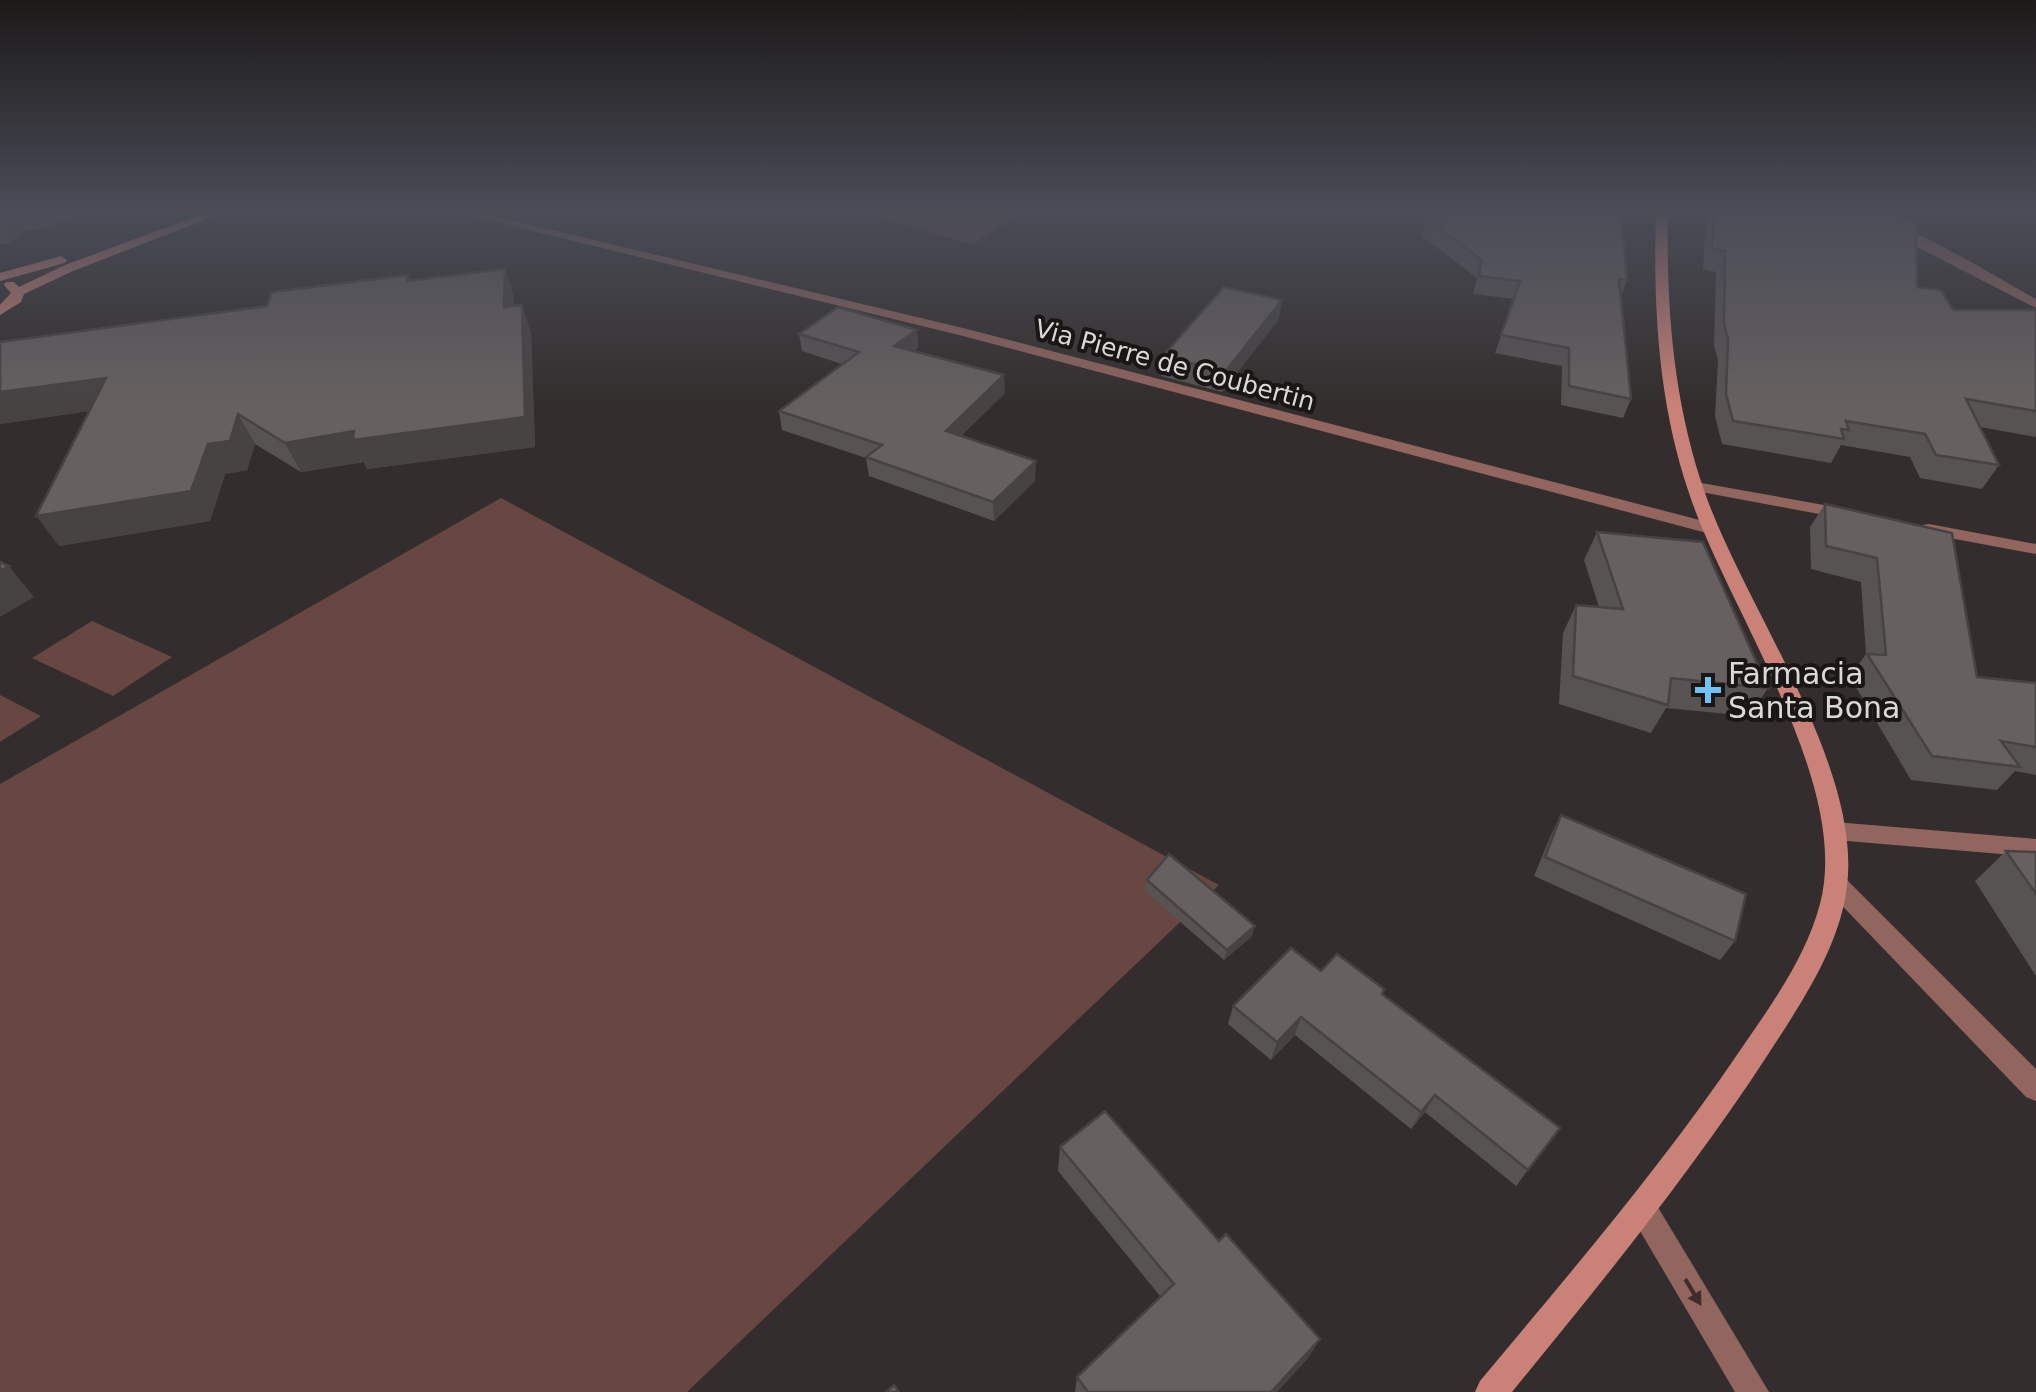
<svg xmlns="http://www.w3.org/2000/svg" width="2036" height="1392" font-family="'DejaVu Sans',sans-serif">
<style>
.green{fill:#684642}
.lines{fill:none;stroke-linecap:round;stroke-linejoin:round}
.street{fill:#92655e;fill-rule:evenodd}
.secondary{fill:#ca8178;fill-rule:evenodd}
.wall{fill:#585353}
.shaded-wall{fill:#474343}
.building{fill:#666060;stroke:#474343;stroke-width:2.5}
.oneway{fill:#3d2e2c}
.poi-dot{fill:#70c1f4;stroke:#191716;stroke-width:4}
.labels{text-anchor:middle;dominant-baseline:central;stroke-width:8;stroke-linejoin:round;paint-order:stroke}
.far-street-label{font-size:25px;fill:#dbd8d7;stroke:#191716}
.poi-label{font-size:30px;fill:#dbd8d7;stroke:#191716;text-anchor:start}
</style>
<rect width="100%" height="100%" fill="#332e2d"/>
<g class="green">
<path d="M851,210H1029L972,244Z"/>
<path d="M501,498L1219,885L687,1392H0V784Z"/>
<path d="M92,621L172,657L113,696L32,658Z"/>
<path d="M0,695L41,716L0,742Z"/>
</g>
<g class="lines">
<g class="street">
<path d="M447,210H468L967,329L1715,524L1717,528L1709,533L1703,532L959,335Z"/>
<path d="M1845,210C1889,210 1994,276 2036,299V308Z"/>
<path d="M1696,482L1846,509L1854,514L1846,519L1690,490L1688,487Z"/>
<path d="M1929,524L2036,544V554L1923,533V525Z"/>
<path d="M1835,822L2036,839V857L1835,840L1827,837L1824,831L1827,825Z"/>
<path d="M1836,874L1844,877L2036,1069V1101L2026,1097L1828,891L1824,884L1828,877Z"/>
<path d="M1643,1194L1653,1199L1769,1392H1735L1633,1219L1628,1209L1633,1199Z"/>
</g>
<g class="secondary">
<path d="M213,210H230L73,271L24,294L21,302L0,315V305L11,293L4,285L6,282H14L19,287L65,265Z"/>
<path d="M1656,210H1668C1666,306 1673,402 1705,493C1745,607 1862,766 1847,886C1840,947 1800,1005 1767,1056C1690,1174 1601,1283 1512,1392H1475L1480,1381C1570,1273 1662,1166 1741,1049C1772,1004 1806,957 1820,904C1852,782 1727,609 1689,493C1658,402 1653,306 1656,210Z"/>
<path d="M61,256L67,260L65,263L0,281V273Z"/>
</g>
</g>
<g class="wall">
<path d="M0,210H85L74,220L60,221L52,228L27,230L11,243L0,244Z"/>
<path d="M1707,210H1887L1917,287L1953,310H2036V437L1980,427L1999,465L1982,489L1920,478L1910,457L1841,445L1831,463L1722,444L1715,416L1718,360L1714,345L1716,272L1703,269Z"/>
<path d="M1427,219L1627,280L1621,296L1631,399L1623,418L1561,405L1562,366L1495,353L1514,299L1473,294L1477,278L1422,236Z"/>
<path d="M505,269L514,296V306L531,332L535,447L367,469L364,462L301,472L255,444L247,470L225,474L210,521L59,546L89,411L0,424V342L267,306L410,281Z"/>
<path d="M1279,319L1222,392L1161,376L1163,356Z"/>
<path d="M917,330L918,348L913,351L1005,393L961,436L1035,481L994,521L869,476L866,458L782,430L779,411L842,364L802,351L799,334Z"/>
<path d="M1825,504L1952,533L1977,677L2036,683V775L2015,771L1997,790L1911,780L1850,677L1866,654L1861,582L1811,569L1810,527Z"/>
<path d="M1597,532L1768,688L1749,716L1666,708L1651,733L1559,704L1563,633L1576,605L1599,607L1584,560Z"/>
<path d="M1561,815L1735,941L1720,960L1534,876L1551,835Z"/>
<path d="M2006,851L2036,852V976L1975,881Z"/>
<path d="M1147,880L1252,936L1224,960L1145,891Z"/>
<path d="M1321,971L1382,994L1528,1170L1516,1186L1425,1112L1411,1129L1295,1035L1271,1060L1228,1024L1233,1006Z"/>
<path d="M1060,1147L1219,1241L1320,1339L1308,1358L1277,1392H1075L1077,1377L1161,1297L1058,1171Z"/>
</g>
<g class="shaded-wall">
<path d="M42,210H53L60,221L52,228Z"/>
<path d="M68,210H85L74,220Z"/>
<path d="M16,212L27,230L11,243L0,225Z"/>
<path d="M505,269L514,296L513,335L504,307Z"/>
<path d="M1282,300L1279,319L1222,392L1225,372Z"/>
<path d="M522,305L531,332L535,447L367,469L364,462L301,472L285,443Z"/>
<path d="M917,330L918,348L896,364L894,346Z"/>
<path d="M1004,375L1005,393L947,450L946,431Z"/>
<path d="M106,378L124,406L0,424V392Z"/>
<path d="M238,414L255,444L247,470L225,474L210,521L59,546L36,516L208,444Z"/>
<path d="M1036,461L1035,481L994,521L993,502Z"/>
<path d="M9,566L34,597L0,617V571Z"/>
<path d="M1255,926L1252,936L1224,960L1227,950Z"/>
<path d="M1301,1017L1295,1035L1271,1060L1277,1042Z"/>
<path d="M1435,1095L1425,1112L1411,1129L1421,1112Z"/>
<path d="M1320,1339L1308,1358L1277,1392H1271Z"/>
</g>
<g class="building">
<path d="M0,210H42L16,212L0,225Z"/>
<path d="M1499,210H1621L1627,280L1619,279L1631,399L1569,386V348L1501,335L1520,281L1479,276L1482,260L1427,219Z"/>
<path d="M1714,210H1887L1916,225L1917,287L1941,290L1953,310H2036V411L1966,399L1999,465L1936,455L1925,434L1846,421L1849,430L1841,429L1844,439L1733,421L1726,394L1728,339L1724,324L1725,251L1712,249Z"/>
<path d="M505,269L504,307L522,305L525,417L353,440L354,431L285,443L238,414L230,441L208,444L191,491L36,516L106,378L0,392V342L267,306L272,292L408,275L407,281Z"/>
<path d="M1224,287L1282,300L1225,372L1163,356Z"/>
<path d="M838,307L917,330L894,346L1004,375L946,431L1036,461L993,502L866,457L882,445L779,411L859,352L799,334Z"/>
<path d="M1825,504L1952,533L1977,677L2036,683V747L2001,741L2020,767L1932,756L1867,654L1886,655L1877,558L1826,546Z"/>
<path d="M1597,532L1703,542L1768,688L1671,678L1668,705L1573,676L1576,605L1623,609Z"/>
<path d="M0,562L9,566L0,571Z"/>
<path d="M1561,815L1746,894L1735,941L1545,857Z"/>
<path d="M2006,851L2036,852V894Z"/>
<path d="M1169,854L1255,926L1227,950L1147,880Z"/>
<path d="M1291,948L1321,971L1337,954L1384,989L1382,994L1560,1128L1528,1170L1435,1095L1421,1112L1301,1017L1277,1042L1233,1006Z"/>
<path d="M1105,1111L1219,1241L1226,1234L1320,1339L1271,1392H1088L1077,1377L1174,1284L1060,1147Z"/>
<path d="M894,1385L899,1392H886Z"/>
</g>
<defs><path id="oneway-solid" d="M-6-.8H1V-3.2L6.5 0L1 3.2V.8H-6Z" transform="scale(2.5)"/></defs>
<use class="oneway" href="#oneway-solid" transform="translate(1693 1292) rotate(59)"/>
<linearGradient id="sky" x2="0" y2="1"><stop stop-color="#1c1919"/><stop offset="0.52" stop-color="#4a4c57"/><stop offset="1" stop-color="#4a4c57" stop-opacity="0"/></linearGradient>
<rect width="2036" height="405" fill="url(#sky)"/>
<path class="poi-dot" d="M1703 675h10v10h10v10h-10v10h-10v-10h-10v-10h10z"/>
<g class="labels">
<g class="far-street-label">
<text transform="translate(1175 365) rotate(15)">Via Pierre de Coubertin</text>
</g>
<g class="poi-label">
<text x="1728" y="673">Farmacia<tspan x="1728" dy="34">Santa Bona</tspan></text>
</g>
</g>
</svg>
